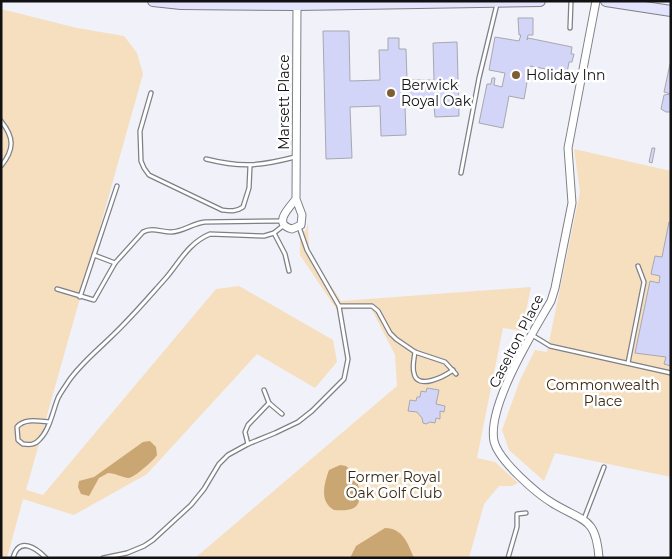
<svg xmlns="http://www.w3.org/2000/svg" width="672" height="559" font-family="Montserrat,sans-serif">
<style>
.green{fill:#f6dfbf}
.water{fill:#caa672}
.building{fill:#d3d5f8;stroke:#a7a8af}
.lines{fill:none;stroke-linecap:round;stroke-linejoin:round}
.lane-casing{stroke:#7f8087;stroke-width:5.5}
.street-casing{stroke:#7f8087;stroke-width:9}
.secondary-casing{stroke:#7f8087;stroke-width:12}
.lane{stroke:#fff;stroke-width:3}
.street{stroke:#fff;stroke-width:7}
.secondary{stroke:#e3e3fd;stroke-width:10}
.poi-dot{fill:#7d5f33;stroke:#fff;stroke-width:2}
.labels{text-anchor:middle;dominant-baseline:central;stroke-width:5;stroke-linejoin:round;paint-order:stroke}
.poi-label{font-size:14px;fill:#111114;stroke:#fff;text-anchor:start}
.street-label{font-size:14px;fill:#111114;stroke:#fff}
.park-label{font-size:14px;fill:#392911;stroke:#fff}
</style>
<rect width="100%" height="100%" fill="#f0f1f9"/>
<g class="green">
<path d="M1,9L77,28L124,36L137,53L143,74L26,490L43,495L216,289L239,286L333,340L337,362L315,388L257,354L147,474L74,515L23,499L7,558H1Z"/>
<path d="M574,149L671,171V477L555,453L544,481L509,450L502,430L520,380L535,350L547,352L580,192Z"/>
<path d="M308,223L309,252L341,301L531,287L522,331L503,328L477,458L495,462L518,483L512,486H499L484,504L469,558H195L397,386L395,355L371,308L337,310L300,255V236L306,230Z"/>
</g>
<g class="water">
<path d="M150,441L156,447L157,455C154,460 133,479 128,478C121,477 115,473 108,473L99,478L89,496L81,494L78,487L79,481L94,477L143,442Z"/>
<path d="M340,465L346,466C354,473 358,480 359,490C362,510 351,511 334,510C319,501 324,484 329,470Z"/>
<path d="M385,528C403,528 408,544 414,558H350L356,546Z"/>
</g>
<g class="building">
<path d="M518,18H533V35H528L527,40L528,38L572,47L571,54H574L572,62H569L567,73L530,66L524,99L509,96L503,128L479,123L487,84H491L492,78H495L494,85L502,87L505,73L489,70L495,37L519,41L521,35H519Z"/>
<path d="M323,31H349L350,81L380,80L379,50H388V38H399V49H406L407,80H434L433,43L457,42L459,116L435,117L434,106H405L406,135L381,136L380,106L350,107L352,158L326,159Z"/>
<path d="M670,64L671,65V94L664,92Z"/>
<path d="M670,94L671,112H666L661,109L664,95Z"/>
<path d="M652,148H655L652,163L649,162Z"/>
<path d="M669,222L671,223V366L664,364L666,357L635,353L650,281L659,283L660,276L651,274L655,256L662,257Z"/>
<path d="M427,388L439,390L436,404L445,406L444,412L440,411V419L436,418L435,423L430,422L426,424L423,423L422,418L417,412L408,411L410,400L416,401L417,397H420L421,391L426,392Z"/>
</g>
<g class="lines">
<defs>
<g id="lane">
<path d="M570,28L571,1"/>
<path d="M151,93L140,131L141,161L144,168L149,175L222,210C230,211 236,212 243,207L249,188L250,166"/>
<path d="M1,121C14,137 15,149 1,166"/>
<path d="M206,159C242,168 260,166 295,157"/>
<path d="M461,173L479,78L497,4"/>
<path d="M274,233L285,254L289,271"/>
<path d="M94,255L115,263"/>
<path d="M57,289L94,300L115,263L143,232C152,227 161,232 171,232C183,232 193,223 205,222L282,221"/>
<path d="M80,297L117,186"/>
<path d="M339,306H372L378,311L390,333L396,339L415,352L445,362L456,374"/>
<path d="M532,335L550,346L671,373"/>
<path d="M415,352C414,359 412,367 414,373C417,391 445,376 453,370"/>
<path d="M628,363L644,282L638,266"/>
<path d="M269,403L282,414"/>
<path d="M49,422C38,421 24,418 17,427L18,440L23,444C30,445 35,445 40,439C50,429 53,410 58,398C61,392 65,387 68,382C80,364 98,350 113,335C131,318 148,298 165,279C179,263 188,243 210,234L264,236L274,233L284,225"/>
<path d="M248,444L245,432L248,425L269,403L264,390"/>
<path d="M584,519L604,467"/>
<path d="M13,558C19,536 36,548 46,558"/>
<path d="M103,558L127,553L144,546L153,540L191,505L204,489L219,464L228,455L248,444L275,433L298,422L312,411L344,379L348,359L339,306L307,250L299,227"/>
<path d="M508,558L517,527V514L526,513"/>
</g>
<g id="street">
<path d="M596,1L568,148L572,203L555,288L551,301C533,332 487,406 494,441C498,460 537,494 554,504C584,522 596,517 599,558"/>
<path d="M296,199C289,208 272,224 292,229L301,225L302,215L296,199L297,5"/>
</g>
<g id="secondary">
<path d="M153,1L181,4L297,5L540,1"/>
<path d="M606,1L671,11"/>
</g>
</defs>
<use href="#lane" class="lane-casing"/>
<use href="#street" class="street-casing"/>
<use href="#secondary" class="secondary-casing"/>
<use href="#lane" class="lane"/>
<use href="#street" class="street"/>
<use href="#secondary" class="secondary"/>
</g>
<g class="poi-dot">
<circle cx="516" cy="75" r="5"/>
<circle cx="391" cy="93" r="5"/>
</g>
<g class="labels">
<g class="poi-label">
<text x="526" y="75">Holiday Inn</text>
<text x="401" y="85">Berwick<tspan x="401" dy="16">Royal Oak</tspan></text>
</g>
<g class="street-label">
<text transform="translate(284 102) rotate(-90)">Marsett Place</text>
<text transform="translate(516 341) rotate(-63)">Caselton Place</text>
</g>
<g class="park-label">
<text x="603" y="385">Commonwealth<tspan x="603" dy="16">Place</tspan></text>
<text x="394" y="477">Former Royal<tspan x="394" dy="16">Oak Golf Club</tspan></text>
</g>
</g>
<rect width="672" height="559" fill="none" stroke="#111114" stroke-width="5"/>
</svg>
